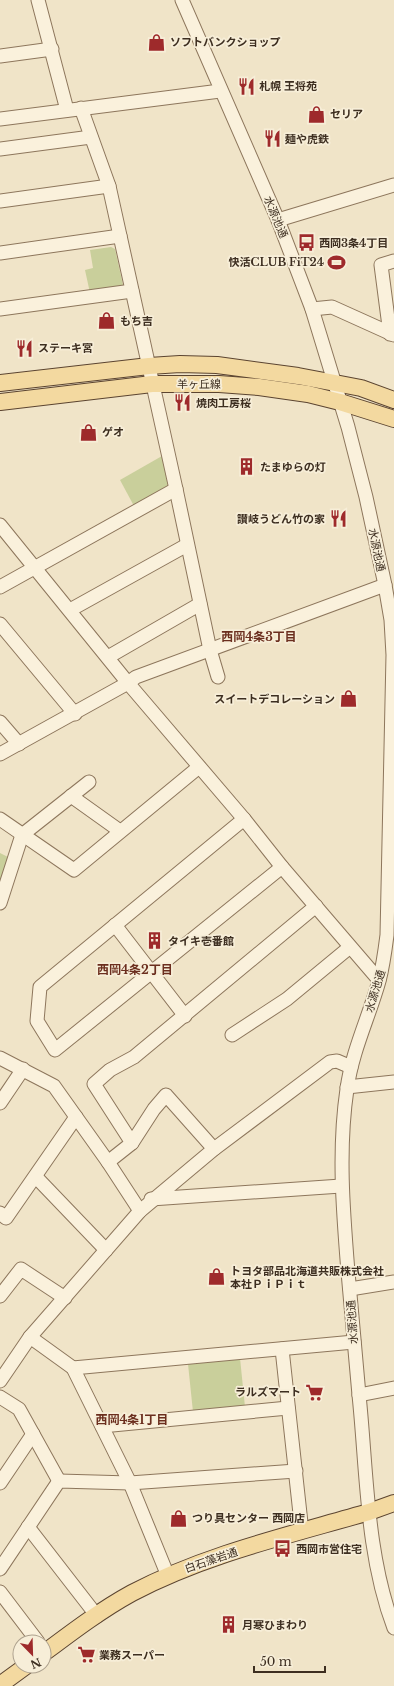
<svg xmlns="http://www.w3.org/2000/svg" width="394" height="1686" font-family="'Libre Baskerville','Noto Sans JP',serif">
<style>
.green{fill:#c9cf9b}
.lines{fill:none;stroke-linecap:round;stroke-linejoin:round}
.minor-casing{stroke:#8d765c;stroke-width:15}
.major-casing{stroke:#5b4430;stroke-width:18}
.minor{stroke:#faf1dc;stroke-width:13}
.major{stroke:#f3d9a0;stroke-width:16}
.labels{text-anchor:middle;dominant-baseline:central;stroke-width:3.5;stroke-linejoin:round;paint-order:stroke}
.poi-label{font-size:11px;font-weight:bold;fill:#3d2e20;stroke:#f7eed8;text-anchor:start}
.street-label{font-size:11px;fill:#3d2e20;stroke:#f7eed8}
.neighbourhood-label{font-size:12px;font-weight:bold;fill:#6b2e1e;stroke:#f7eed8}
</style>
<rect width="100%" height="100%" fill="#f0e4c8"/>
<g class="green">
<path d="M111,247L115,249L123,285L121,288L90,293L85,270L93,268L90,250Z"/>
<path d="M162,456L168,483L167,488L134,506L120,480Z"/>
<path d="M0,853L8,857L0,881Z"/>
<path d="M240,1358L245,1407L193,1412L188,1364Z"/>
</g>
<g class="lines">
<defs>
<g id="minor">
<path d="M38,0L67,110"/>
<path d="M182,0L278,220L312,309L348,427L366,497L385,585L391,620L393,655L387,935C385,951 383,966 379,981C369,1017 352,1051 347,1089C338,1150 343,1210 348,1272C352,1313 355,1354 359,1395C367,1472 366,1554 394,1628"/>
<path d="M0,56L52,49"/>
<path d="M81,108L109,186L176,489L210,650L218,677"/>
<path d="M0,119L220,91"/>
<path d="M0,149L91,137"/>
<path d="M0,201L109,186"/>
<path d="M278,220L394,185"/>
<path d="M0,253L120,236"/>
<path d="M0,309L132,291"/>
<path d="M312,309L332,307L394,335"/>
<path d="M390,334L381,265L394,261"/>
<path d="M0,525L128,683L244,819L282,867L379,980"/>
<path d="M0,587L176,489"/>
<path d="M70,610L187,545"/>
<path d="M0,624L75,714"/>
<path d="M108,657L200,604"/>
<path d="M0,722L19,744"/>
<path d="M0,754L128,683L136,677L385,585"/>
<path d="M71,796L120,831"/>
<path d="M0,819L74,870L199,767"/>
<path d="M244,819L40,987L37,1021L55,1050L282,867"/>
<path d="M0,903L22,835L89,782"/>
<path d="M115,925L185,1016"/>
<path d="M232,1035L287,999L350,947"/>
<path d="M0,1058L54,1086L108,1162L140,1211"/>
<path d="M347,1087L394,1082"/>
<path d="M0,1103L23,1069"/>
<path d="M132,1143L94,1084L110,1070L134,1057L316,906"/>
<path d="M108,1162L132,1143L154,1109L166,1095L214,1149"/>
<path d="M36,1177L106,1250"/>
<path d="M151,1199L341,1186"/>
<path d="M0,1213L6,1218L76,1117"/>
<path d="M350,1289L394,1282"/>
<path d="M0,1296L21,1269L65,1298"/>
<path d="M30,1337L73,1368L130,1483L168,1576"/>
<path d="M282,1349L302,1532"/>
<path d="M73,1368L354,1342"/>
<path d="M0,1381L30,1337L140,1211L214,1149L330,1062L337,1061L351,1067"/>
<path d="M359,1395L394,1388"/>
<path d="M0,1397L19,1409L59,1481"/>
<path d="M102,1426L288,1408"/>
<path d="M0,1483L33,1434"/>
<path d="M28,1527L97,1616"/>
<path d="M0,1569L59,1481L130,1483L296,1471"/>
<path d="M0,1592L38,1642"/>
</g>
<g id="major">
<path d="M0,383L149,366L180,364L217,365L298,376L335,383L361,388L394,400"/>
<path d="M0,402L152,384H219L259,387L308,394L340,402L394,419"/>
<path d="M44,1653C72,1632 101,1610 132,1593C206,1554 290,1535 369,1512L394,1503"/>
<path d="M0,1685L26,1666"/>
</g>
</defs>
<use href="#minor" class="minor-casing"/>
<use href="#major" class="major-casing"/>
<use href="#minor" class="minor"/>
<use href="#major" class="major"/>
</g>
<defs>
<symbol id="shop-bare" viewBox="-9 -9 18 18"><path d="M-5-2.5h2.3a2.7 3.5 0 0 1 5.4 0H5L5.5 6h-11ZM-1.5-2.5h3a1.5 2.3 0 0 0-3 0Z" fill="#9e2a2b" stroke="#f7eed8" stroke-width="2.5" paint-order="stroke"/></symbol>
<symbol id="restaurant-bare" viewBox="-9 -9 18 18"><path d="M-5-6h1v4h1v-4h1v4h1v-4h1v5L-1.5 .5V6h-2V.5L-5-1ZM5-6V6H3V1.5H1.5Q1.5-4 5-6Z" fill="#9e2a2b" stroke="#f7eed8" stroke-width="2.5" paint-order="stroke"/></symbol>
<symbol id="bus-bare" viewBox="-9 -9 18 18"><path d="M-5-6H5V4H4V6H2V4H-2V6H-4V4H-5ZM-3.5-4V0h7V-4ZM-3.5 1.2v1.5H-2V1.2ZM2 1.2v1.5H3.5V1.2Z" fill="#9e2a2b" stroke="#f7eed8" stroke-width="2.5" paint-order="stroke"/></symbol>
<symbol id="stadium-bare" viewBox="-9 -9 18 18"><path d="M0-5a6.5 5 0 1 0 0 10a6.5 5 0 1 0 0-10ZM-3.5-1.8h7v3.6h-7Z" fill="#9e2a2b" stroke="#f7eed8" stroke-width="2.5" paint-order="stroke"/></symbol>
<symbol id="building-bare" viewBox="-9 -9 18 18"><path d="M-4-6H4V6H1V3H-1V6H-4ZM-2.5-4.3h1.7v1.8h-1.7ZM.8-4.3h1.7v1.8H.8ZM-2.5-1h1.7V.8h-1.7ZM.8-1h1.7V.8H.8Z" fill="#9e2a2b" stroke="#f7eed8" stroke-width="2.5" paint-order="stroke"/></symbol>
<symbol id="supermarket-bare" viewBox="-9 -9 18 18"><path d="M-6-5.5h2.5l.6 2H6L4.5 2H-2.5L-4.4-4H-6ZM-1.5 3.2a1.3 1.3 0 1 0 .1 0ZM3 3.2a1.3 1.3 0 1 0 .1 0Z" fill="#9e2a2b" stroke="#f7eed8" stroke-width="2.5" paint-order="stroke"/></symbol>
</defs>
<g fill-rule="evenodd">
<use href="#shop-bare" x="144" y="30" width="25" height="25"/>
<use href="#restaurant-bare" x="234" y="74" width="25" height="25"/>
<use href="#shop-bare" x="304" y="102" width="25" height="25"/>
<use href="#restaurant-bare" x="260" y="126" width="25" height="25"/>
<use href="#bus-bare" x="294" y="230" width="25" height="25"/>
<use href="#stadium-bare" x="324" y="250" width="25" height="25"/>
<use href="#shop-bare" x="94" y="308" width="25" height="25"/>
<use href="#restaurant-bare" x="12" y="336" width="25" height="25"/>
<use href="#restaurant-bare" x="170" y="390" width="25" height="25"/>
<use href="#shop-bare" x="76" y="420" width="25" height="25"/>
<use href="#building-bare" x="234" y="454" width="25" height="25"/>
<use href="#restaurant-bare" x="326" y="506" width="25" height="25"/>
<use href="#shop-bare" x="336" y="686" width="25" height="25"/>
<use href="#building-bare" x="142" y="928" width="25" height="25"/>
<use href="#shop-bare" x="204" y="1264" width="25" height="25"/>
<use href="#supermarket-bare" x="302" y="1380" width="25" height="25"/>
<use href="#shop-bare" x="166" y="1506" width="25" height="25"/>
<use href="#bus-bare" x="270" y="1536" width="25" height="25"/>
<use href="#building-bare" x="216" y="1612" width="25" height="25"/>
<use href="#supermarket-bare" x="74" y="1642" width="25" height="25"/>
</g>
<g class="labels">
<g class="poi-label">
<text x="170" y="42">ソフトバンクショップ</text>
<text x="259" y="86">札幌 王将苑</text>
<text x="330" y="114">セリア</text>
<text x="285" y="139">麺や虎鉄</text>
<text x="319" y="243">西岡3条4丁目</text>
<text x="324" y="262" text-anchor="end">快活CLUB FiT24</text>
<text x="120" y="321">もち吉</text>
<text x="38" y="348">ステーキ宮</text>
<text x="196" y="403">焼肉工房桜</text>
<text x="102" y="432">ゲオ</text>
<text x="260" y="467">たまゆらの灯</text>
<text x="325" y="519" text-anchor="end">讃岐うどん竹の家</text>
<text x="335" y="699" text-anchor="end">スイートデコレーション</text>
<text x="168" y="941">タイキ壱番館</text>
<text x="230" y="1271">トヨタ部品北海道共販株式会社<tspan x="230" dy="13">本社ＰｉＰｉｔ</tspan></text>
<text x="301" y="1392" text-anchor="end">ラルズマート</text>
<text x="192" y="1518">つり具センター 西岡店</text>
<text x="296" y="1549">西岡市営住宅</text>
<text x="242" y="1625">月寒ひまわり</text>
<text x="99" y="1655">業務スーパー</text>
</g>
<g class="street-label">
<text transform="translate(276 217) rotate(67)">水源池通</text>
<text x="199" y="384">羊ヶ丘線</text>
<text transform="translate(377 550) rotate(78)">水源池通</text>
<text transform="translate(375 991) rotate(-73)">水源池通</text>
<text transform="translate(352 1322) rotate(-94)">水源池通</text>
<text transform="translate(211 1560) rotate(-19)">白石藻岩通</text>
</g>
<g class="neighbourhood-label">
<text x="259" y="636">西岡4条3丁目</text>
<text x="135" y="969">西岡4条2丁目</text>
<text x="132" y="1419">西岡4条1丁目</text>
</g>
</g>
<g transform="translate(32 1654) rotate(157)"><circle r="19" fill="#f7eed8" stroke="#ada18e"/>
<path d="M0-3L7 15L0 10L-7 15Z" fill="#9e2a2b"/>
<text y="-6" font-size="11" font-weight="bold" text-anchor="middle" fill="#3d2e20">N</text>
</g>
<path d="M254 1666v6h71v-6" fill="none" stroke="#3d2e20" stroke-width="2"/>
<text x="260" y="1666" font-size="12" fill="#3d2e20" stroke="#f7eed8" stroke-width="3" paint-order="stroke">50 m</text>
</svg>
